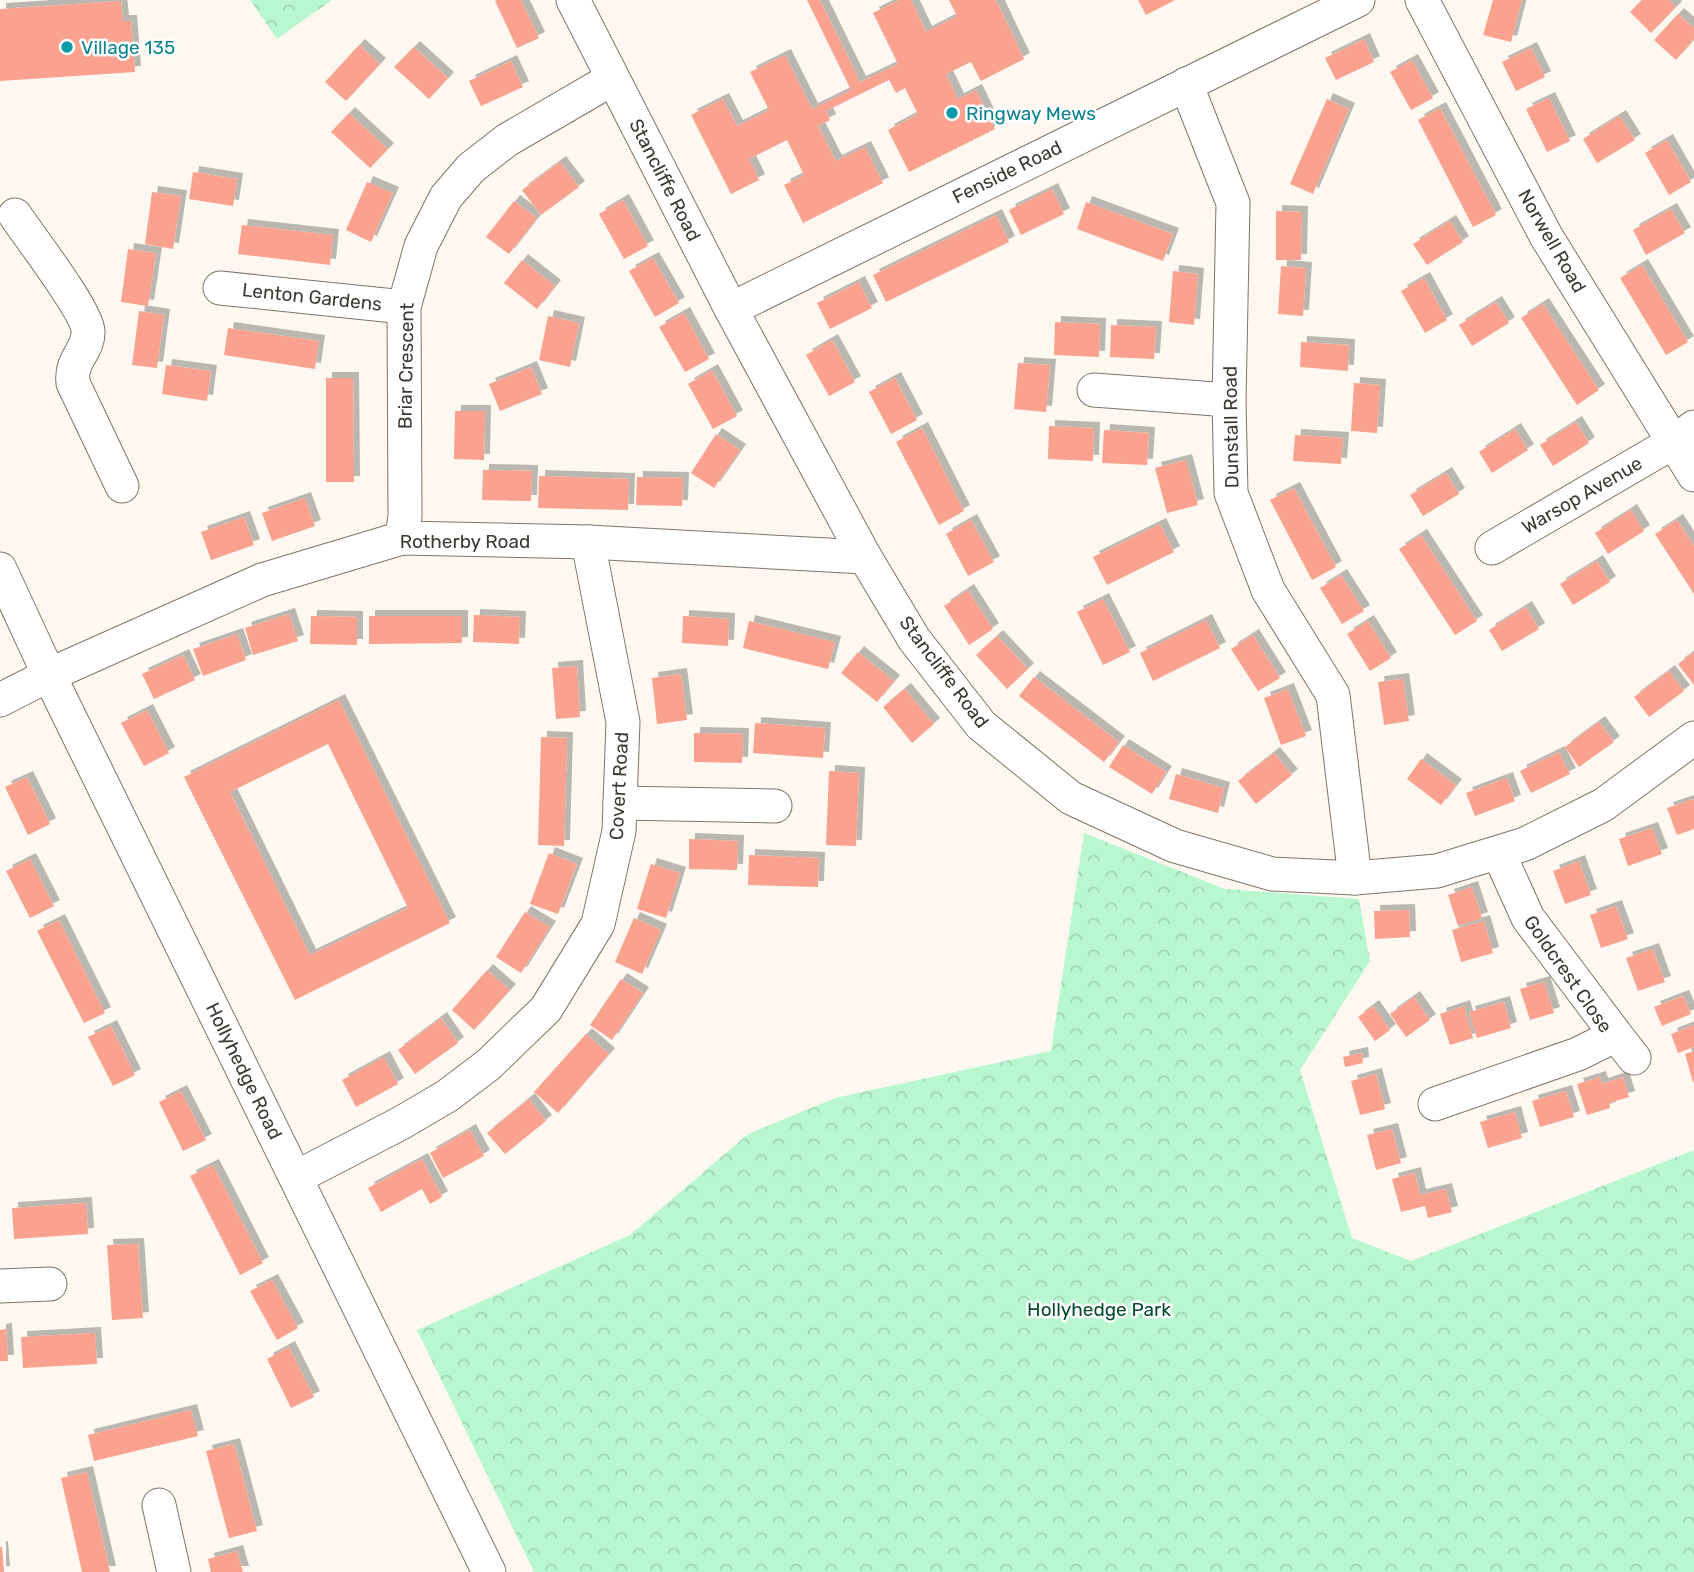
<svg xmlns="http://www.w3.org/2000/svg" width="1694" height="1572" font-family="Rubik,sans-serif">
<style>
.forest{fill:url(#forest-crowns)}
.building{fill:#faa18f;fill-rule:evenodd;filter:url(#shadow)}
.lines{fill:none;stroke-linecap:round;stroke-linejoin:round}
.minor-casing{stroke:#7e7568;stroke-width:35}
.minor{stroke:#fff;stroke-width:33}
.culture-dot{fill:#0f9aa8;stroke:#fff;stroke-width:2.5}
.labels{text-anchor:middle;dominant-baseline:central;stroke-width:5;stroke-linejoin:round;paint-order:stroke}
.culture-label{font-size:19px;fill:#0d838f;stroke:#fff;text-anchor:start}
.street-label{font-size:19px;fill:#3d3933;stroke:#fff}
.park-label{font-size:19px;fill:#024a2b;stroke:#fff}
</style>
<defs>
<pattern id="forest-crowns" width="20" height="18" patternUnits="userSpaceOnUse" patternTransform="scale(1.75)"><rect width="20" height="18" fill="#b9f7d1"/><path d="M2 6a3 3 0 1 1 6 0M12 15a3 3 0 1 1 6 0" fill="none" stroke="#a0d4b4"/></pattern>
<filter id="shadow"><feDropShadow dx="6" dy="-6" stdDeviation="0" flood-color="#0004"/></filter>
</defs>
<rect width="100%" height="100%" fill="#fef8f0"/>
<g class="forest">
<path d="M250,0H332L277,39Z"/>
<path d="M1084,833L1225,889L1359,899L1370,961L1300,1070L1352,1238L1411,1261L1694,1150V1572H534L417,1330L630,1235L748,1134L835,1098L1051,1051Z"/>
</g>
<g class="building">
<path d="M497,0H521L539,38L517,48L495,1Z"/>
<path d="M807,0H820L860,82L898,64L873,13L899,0H911L926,32L957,16L949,0H996L1024,59L981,81L971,62L946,74L958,99L976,90L995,129L909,172L888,130L918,114L905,88L896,93L889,80L826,111L830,120L818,126L836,161L865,147L883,183L803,223L784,185L804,175L787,140L749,159L759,180L731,194L691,115L723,99L737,126L769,110L750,72L785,55L812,109L851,90Z"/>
<path d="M1138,0H1175L1146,15Z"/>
<path d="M1493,0H1522L1511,42L1483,35Z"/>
<path d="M1642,0H1669L1676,7L1651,33L1630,12Z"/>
<path d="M121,1L123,21H131L135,72L0,81V9Z"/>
<path d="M1678,14L1694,28V39L1676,60L1654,40Z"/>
<path d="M1364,39L1374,62L1336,80L1325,58Z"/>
<path d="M359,45L380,64L346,101L325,82Z"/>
<path d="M414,47L448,78L429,99L394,67Z"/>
<path d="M1531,48L1545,77L1516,91L1502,62Z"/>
<path d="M1412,60L1433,98L1411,110L1390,72Z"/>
<path d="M511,61L523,87L481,106L469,81Z"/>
<path d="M1549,98L1570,141L1547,152L1526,109Z"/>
<path d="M1327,99L1349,109L1313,194L1290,184Z"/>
<path d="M1440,108L1496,215L1473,227L1418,120Z"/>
<path d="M349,113L388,149L370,168L331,132Z"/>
<path d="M1620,116L1635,140L1597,163L1583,139Z"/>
<path d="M1667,140L1691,182L1669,195L1645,153Z"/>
<path d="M560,162L579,187L541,215L522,190Z"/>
<path d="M193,172L237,179L233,206L189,199Z"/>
<path d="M367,182L393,193L371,242L346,230Z"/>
<path d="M1052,189L1064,214L1021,235L1009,210Z"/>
<path d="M152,192L181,196L173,249L145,244Z"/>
<path d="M623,200L648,246L624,259L599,214Z"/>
<path d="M514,201L537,218L509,254L486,237Z"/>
<path d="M1086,202L1173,234L1163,261L1077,229Z"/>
<path d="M1671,209L1685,233L1646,255L1633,230Z"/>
<path d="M1276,211L1302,212L1301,260H1276Z"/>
<path d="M996,215L1009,242L886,302L873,275Z"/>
<path d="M1450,221L1463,242L1427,265L1413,244Z"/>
<path d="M242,225L333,235L330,265L238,254Z"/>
<path d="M128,249L156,253L148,306L121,302Z"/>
<path d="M653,258L679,303L655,317L629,271Z"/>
<path d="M522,260L555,286L537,309L504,283Z"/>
<path d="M1642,265L1688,342L1666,355L1620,278Z"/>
<path d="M1281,266L1306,268L1303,316L1278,314Z"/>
<path d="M1173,271L1198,274L1194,325L1169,322Z"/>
<path d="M1424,278L1447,320L1425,333L1401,291Z"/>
<path d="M859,282L872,308L830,329L817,303Z"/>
<path d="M1496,302L1509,323L1472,346L1459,325Z"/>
<path d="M1543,304L1599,390L1577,405L1521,318Z"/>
<path d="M139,311L164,315L157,368L132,365Z"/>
<path d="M684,313L709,359L685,372L659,327Z"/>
<path d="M548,316L579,323L570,367L539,360Z"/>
<path d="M1055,322L1100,324L1099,357L1054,355Z"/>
<path d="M1111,325L1156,327L1154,359L1110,357Z"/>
<path d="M228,328L319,341L315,369L224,355Z"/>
<path d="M832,340L855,382L829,396L806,355Z"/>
<path d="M1301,342L1349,345L1348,371L1300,367Z"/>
<path d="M1018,363L1050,365L1046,412L1014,409Z"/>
<path d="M166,365L211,371L207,401L162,394Z"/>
<path d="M531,367L542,394L500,411L489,384Z"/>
<path d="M712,370L737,416L713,429L688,384Z"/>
<path d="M326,378H353L354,482H326Z"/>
<path d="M895,378L917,420L891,434L869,392Z"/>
<path d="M1354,383L1380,385L1377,433L1351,431Z"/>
<path d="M455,411H485L484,460L454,459Z"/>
<path d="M1576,422L1589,443L1553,466L1540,445Z"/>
<path d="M1049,426L1094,428L1093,461L1048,459Z"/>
<path d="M922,428L964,511L939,525L896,442Z"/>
<path d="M1515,429L1528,450L1492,473L1479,452Z"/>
<path d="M1104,430L1149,433L1147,465L1102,463Z"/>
<path d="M716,434L740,450L714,488L691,473Z"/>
<path d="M1295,435L1343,438L1341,464L1293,461Z"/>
<path d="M1186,460L1198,505L1167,513L1155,468Z"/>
<path d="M483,470L532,471L531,501L482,500Z"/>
<path d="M1446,473L1459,494L1423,516L1410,495Z"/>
<path d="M539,476L629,479L628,510L538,508Z"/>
<path d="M637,477L683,478L682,506L636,505Z"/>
<path d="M1294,488L1336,567L1312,580L1270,500Z"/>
<path d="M305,498L315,526L272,541L262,513Z"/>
<path d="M1631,510L1644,531L1608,554L1595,533Z"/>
<path d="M244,517L254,545L211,560L201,532Z"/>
<path d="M971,520L994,562L968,576L946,534Z"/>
<path d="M1677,520L1694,546V594L1655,534Z"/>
<path d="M1160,524L1174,552L1107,585L1093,557Z"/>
<path d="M1421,535L1477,621L1455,635L1399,549Z"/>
<path d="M1597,561L1610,582L1573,605L1560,584Z"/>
<path d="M1341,575L1364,611L1342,624L1320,588Z"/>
<path d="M968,590L993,629L969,645L944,606Z"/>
<path d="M1103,599L1130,652L1103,665L1077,612Z"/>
<path d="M1526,607L1539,629L1502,651L1489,630Z"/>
<path d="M289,614L298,641L253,655L245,628Z"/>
<path d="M474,615L520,617L519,644L473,642Z"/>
<path d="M311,616L357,617V645L310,644Z"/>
<path d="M369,616H462V643L369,644Z"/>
<path d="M683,616L729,619L728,646L682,643Z"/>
<path d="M1206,620L1220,648L1153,681L1140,653Z"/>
<path d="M749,621L835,642L828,669L743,648Z"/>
<path d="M1368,621L1391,658L1370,671L1347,634Z"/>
<path d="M237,634L246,660L203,676L193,649Z"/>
<path d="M1253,635L1280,678L1258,691L1231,649Z"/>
<path d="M997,636L1028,669L1007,689L976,655Z"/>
<path d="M858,652L894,681L877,702L841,673Z"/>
<path d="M1694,652V685L1678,664Z"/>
<path d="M183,655L195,680L154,699L142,674Z"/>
<path d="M577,666L580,717L556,719L552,668Z"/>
<path d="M1669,671L1684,691L1649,717L1634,697Z"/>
<path d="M681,674L687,720L657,724L652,678Z"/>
<path d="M1034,677L1119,742L1104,762L1019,696Z"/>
<path d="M1403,679L1409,721L1384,725L1378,682Z"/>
<path d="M905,689L934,724L912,743L883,707Z"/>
<path d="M1288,689L1306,736L1281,745L1264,698Z"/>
<path d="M339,700L450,923L295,1000L184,777ZM328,744L408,908L310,955L230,792Z"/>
<path d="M147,710L169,753L144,766L121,723Z"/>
<path d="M1599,722L1614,742L1579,767L1565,747Z"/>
<path d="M755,723L825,728L823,758L753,753Z"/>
<path d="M694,733L743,734L742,763L694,762Z"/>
<path d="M541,737L567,738L564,846L538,845Z"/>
<path d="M1123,745L1166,772L1152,794L1109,767Z"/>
<path d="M1559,752L1570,774L1531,793L1520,771Z"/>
<path d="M1274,753L1292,775L1256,804L1238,781Z"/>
<path d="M1421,759L1456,785L1441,805L1407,779Z"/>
<path d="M829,771L859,773L856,846L826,845Z"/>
<path d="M1176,774L1224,788L1218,813L1169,799Z"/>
<path d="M27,777L50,824L28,835L5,787Z"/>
<path d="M1507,778L1515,801L1475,816L1466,793Z"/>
<path d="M1694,799V829L1677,835L1667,808Z"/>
<path d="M1652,828L1662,854L1628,866L1619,839Z"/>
<path d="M689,839L738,841L737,870L689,869Z"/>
<path d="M549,853L577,864L558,914L530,904Z"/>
<path d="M749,855L819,858L818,887L748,885Z"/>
<path d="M30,859L54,906L30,918L6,871Z"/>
<path d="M1579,861L1591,895L1565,904L1553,871Z"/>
<path d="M651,864L680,873L666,918L637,909Z"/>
<path d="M1472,887L1482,918L1458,926L1448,895Z"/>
<path d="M1616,906L1628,939L1601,948L1590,915Z"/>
<path d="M1409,910L1410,937L1375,939L1374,911Z"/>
<path d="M525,912L550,927L521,973L496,957Z"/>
<path d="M634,918L661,930L642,974L615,962Z"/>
<path d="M59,920L105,1013L84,1023L37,931Z"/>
<path d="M1484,921L1493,953L1461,962L1452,930Z"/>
<path d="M1653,949L1665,982L1638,991L1626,958Z"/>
<path d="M487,970L510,990L474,1030L452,1010Z"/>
<path d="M621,979L643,993L612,1040L590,1025Z"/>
<path d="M1544,982L1554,1013L1530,1020L1520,989Z"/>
<path d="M1683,996L1691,1014L1662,1026L1654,1007Z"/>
<path d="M1414,997L1430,1020L1406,1037L1390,1014Z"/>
<path d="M1504,1002L1511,1028L1477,1038L1469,1012Z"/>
<path d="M1373,1006L1390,1030L1375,1041L1358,1017Z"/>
<path d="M1464,1006L1473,1038L1450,1045L1440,1014Z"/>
<path d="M441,1018L458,1043L415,1074L398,1050Z"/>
<path d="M1694,1025V1047L1678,1053L1671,1034Z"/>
<path d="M111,1026L135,1075L113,1086L88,1037Z"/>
<path d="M586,1034L609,1054L558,1113L534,1092Z"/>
<path d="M1694,1051V1082H1693L1685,1054Z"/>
<path d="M1362,1053L1363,1063L1345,1067L1343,1057Z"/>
<path d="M384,1057L398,1084L356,1107L342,1080Z"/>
<path d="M1376,1074L1385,1109L1360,1115L1351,1081Z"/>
<path d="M1600,1077L1602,1084L1623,1077L1629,1097L1609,1103L1610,1108L1587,1115L1577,1084Z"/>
<path d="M181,1091L206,1140L183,1151L159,1102Z"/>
<path d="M1566,1091L1574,1117L1540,1127L1532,1101Z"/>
<path d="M529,1099L546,1121L505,1154L487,1133Z"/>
<path d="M1515,1112L1522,1138L1488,1148L1480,1122Z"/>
<path d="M1392,1129L1401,1163L1376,1170L1367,1135Z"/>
<path d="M470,1130L484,1156L443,1178L430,1153Z"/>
<path d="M422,1159L442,1197L430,1204L422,1189L381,1212L368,1188Z"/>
<path d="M213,1165L263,1263L240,1275L190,1176Z"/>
<path d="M1415,1173L1420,1195L1446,1189L1452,1212L1428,1218L1425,1206L1401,1212L1392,1179Z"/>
<path d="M86,1203L88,1234L14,1239L12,1208Z"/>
<path d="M138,1244L143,1318L112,1320L107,1245Z"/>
<path d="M272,1280L298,1328L277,1340L250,1291Z"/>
<path d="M6,1329L8,1361H0V1330Z"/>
<path d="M95,1333L97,1364L23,1368L21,1337Z"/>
<path d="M289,1347L314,1397L291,1408L267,1359Z"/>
<path d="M191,1410L198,1436L94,1461L88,1435Z"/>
<path d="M234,1444L257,1531L229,1538L206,1451Z"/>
<path d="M87,1472L110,1572H82L61,1478Z"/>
<path d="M0,1547H2L4,1572H0Z"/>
<path d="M237,1551L243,1572H211L208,1559Z"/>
</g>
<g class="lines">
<defs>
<g id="minor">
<path d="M573,0L731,309L865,557L914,639L981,725L1071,798L1175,846L1272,874L1355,878L1437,871L1525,844L1603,805L1694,738"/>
<path d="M1422,0L1546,236L1694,475"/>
<path d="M1186,84L1233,203L1229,400L1231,493L1268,590L1333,695L1355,878"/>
<path d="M15,215C29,236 87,311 88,331C89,351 70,359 73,383L122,486"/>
<path d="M220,288L404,307"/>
<path d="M731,309L1358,0"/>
<path d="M1094,390L1229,400"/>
<path d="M402,538L405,516L404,307L421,246L446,197L471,168L507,140L612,79"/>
<path d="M1492,548L1672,443L1694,427"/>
<path d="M0,569L49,675L489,1572"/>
<path d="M0,700L49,675L262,580L402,538L588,542L865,557"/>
<path d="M620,803L775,806"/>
<path d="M1616,1035L1634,1058"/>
<path d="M1435,1104L1578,1054L1616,1035L1528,918L1499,854"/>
<path d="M297,1177L401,1123L447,1096L488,1065L546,1009L598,924L619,831L623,722L588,542"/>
<path d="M0,1286L50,1284"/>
<path d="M159,1505L174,1572"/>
</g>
</defs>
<use href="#minor" class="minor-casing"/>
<use href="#minor" class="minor"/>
</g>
<g class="culture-dot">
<circle cx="67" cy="47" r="7"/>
<circle cx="952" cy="113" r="7"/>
</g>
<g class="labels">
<g class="culture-label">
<text x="81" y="47">Village 135</text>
<text x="966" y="113">Ringway Mews</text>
</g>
<g class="street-label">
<text transform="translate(1007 172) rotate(-26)">Fenside Road</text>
<text transform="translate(665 180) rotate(63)">Stancliffe Road</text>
<text transform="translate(1552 241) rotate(60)">Norwell Road</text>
<text transform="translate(312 297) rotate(6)">Lenton Gardens</text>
<text transform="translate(406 366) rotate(-89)">Briar Crescent</text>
<text transform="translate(1231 427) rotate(-91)">Dunstall Road</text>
<text transform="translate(1582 495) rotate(-30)">Warsop Avenue</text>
<text x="465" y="541">Rotherby Road</text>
<text transform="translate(944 672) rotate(53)">Stancliffe Road</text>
<text transform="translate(619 786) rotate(-87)">Covert Road</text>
<text transform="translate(1568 974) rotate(55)">Goldcrest Close</text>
<text transform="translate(244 1071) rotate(64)">Hollyhedge Road</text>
</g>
<g class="park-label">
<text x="1099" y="1309">Hollyhedge Park</text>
</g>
</g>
</svg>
